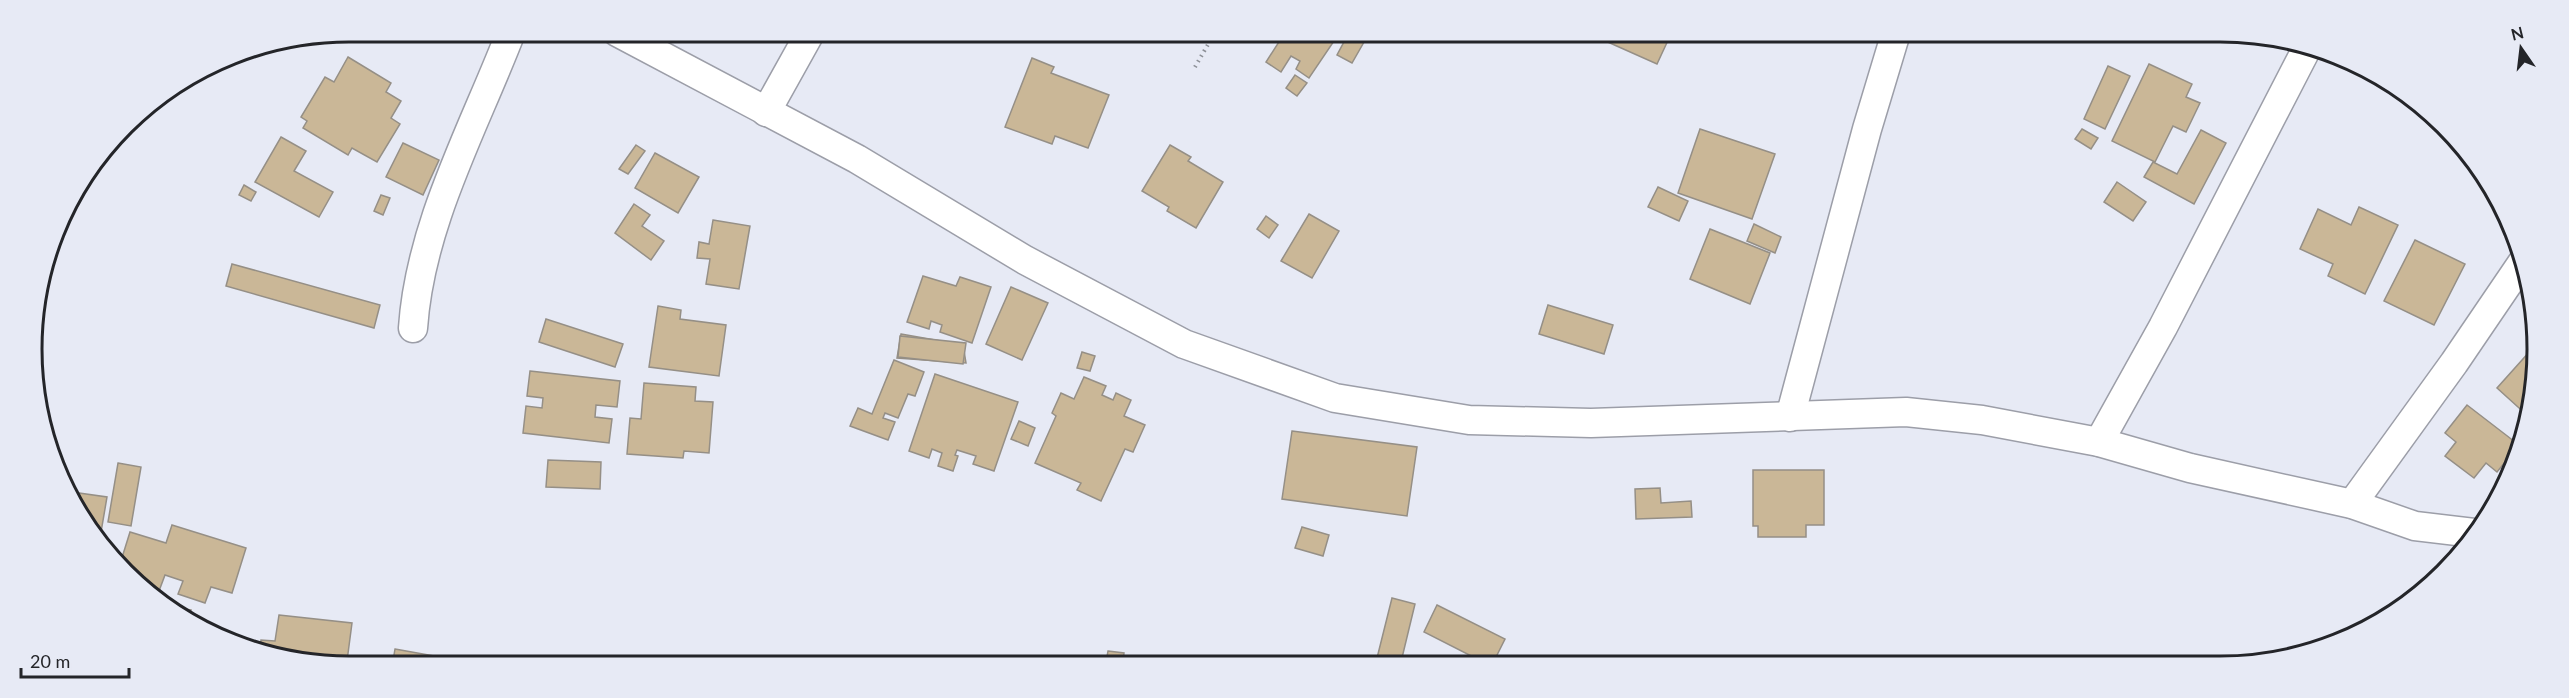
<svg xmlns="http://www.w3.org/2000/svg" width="2569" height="698" font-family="Lato,sans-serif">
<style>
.building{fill:#cab797;stroke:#958f86;stroke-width:1.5}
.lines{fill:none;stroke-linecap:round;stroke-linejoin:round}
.minor-casing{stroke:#9c9ea8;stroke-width:31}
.path{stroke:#8d9097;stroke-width:4;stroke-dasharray:1.5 4.5;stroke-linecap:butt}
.minor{stroke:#fff;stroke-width:28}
.rim{fill:none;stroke:#242529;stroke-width:3}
</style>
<rect width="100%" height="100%" fill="#e7eaf5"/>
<g class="building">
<path d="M1284,34L1324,35L1334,41L1309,78L1296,69L1300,61L1291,56L1281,72L1266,62Z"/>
<path d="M1339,35H1368L1352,63L1337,55L1346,38Z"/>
<path d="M1592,35L1670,36L1657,64Z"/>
<path d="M348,57L391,83L386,92L401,101L391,118L400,124L377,162L352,148L348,155L303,128L307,121L301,117L325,77L334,82Z"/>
<path d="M1032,58L1054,67L1051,73L1109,95L1088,148L1055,136L1052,144L1005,127Z"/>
<path d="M2149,64L2192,84L2186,97L2200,103L2186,132L2173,126L2155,162L2112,141Z"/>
<path d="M2108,66L2130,76L2105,129L2084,119Z"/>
<path d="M1295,75L1307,83L1297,96L1286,88Z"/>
<path d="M1700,129L1775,154L1752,219L1678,193Z"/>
<path d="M2082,129L2098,138L2091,149L2075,139Z"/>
<path d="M2201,130L2226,143L2194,204L2144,177L2153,162L2177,174Z"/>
<path d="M281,137L306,151L294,171L333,192L319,217L255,182Z"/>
<path d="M403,143L439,160L423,195L386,177Z"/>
<path d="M636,145L645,151L628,174L619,169Z"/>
<path d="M1170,145L1191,157L1188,161L1223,182L1196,228L1167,211L1169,207L1142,191Z"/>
<path d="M655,153L699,177L678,213L635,188Z"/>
<path d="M2117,182L2146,202L2133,221L2104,202Z"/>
<path d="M244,185L256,192L251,201L239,195Z"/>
<path d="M1658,187L1688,201L1679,221L1648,207Z"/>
<path d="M381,195L390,198L383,215L374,211Z"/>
<path d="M634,204L650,215L642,226L664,241L651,260L615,233Z"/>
<path d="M2359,207L2398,225L2365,294L2328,276L2333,264L2300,249L2318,209L2351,225Z"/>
<path d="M1309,214L1339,231L1312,278L1281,261Z"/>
<path d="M1266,216L1278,225L1269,238L1257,229Z"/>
<path d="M713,220L750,226L739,289L706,284L710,259L697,258L699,242L709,244Z"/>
<path d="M1754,224L1781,237L1775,253L1747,241Z"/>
<path d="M1710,229L1770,253L1750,304L1690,279Z"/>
<path d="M2415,240L2465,264L2434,325L2384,301Z"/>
<path d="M232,264L380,305L374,328L226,286Z"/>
<path d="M923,276L956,286L960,277L991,287L972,343L940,332L942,325L931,321L929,329L907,322Z"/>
<path d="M1011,287L1048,303L1022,360L986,344Z"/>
<path d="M1548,305L1613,325L1604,354L1539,334Z"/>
<path d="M658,306L681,310L680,319L726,325L719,376L649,367Z"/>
<path d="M546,319L623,344L615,367L539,342Z"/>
<path d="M901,334L963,345L966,363L897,358Z"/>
<path d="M900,336L966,343L963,364L898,357Z"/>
<path d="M2531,350V411L2529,417L2497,388Z"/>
<path d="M1082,352L1095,356L1090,371L1077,368Z"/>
<path d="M894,360L924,372L915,396L908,394L898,418L885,413L883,418L895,422L888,440L850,426L858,408L872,414Z"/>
<path d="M530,371L620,381L617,407L596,405L595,417L612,419L609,443L523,433L526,406L542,408L543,398L527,396Z"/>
<path d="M935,374L1018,402L994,471L973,464L976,456L957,450L955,455L958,456L953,471L938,466L942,453L932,449L929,458L909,451Z"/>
<path d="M1084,377L1106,386L1102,395L1113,400L1116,393L1131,400L1124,416L1145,425L1133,452L1125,449L1101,501L1077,490L1081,483L1035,463L1056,416L1052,413L1061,393L1074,399Z"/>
<path d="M644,383L696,387L695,401L713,402L709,453L684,451L683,458L627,454L630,418L641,419Z"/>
<path d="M2467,405L2519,445L2497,472L2486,463L2474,478L2445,456L2456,442L2445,433Z"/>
<path d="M1019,421L1035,428L1028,446L1011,439Z"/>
<path d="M1292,431L1417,447L1407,516L1282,499Z"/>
<path d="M548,460L601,462L600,489L546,487Z"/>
<path d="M118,463L141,467L131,526L108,522Z"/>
<path d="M1753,470H1824V525H1806V537H1758V526H1753Z"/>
<path d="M1660,488L1661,503L1691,501L1692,517L1636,519L1635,489Z"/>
<path d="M72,492L107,497L99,544L97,542Z"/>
<path d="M172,525L246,548L232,593L211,587L205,603L178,594L183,581L165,575L159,591L144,586L120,564L130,532L166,543Z"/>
<path d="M1302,527L1329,535L1323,556L1295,548Z"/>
<path d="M1392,598L1415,604L1401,662H1376Z"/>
<path d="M1437,605L1505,639L1493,663H1485L1424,632Z"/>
<path d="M166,607L191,610L190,620L173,613Z"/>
<path d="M279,615L352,623L347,661L287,660L260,649L261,640L275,641Z"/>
<path d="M395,649L462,661H393Z"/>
<path d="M1108,651L1124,653L1123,662H1106Z"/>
</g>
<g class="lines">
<defs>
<g id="minor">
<path d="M617,32L857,159L1025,260L1184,344L1335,398L1469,420L1591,423L1906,412L1982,420L2099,442L2190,468L2352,504L2415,526L2474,533"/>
<path d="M766,112L810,33"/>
<path d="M413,328C420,224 474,128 511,32"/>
<path d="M1790,417L1867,129L1895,36"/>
<path d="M2099,442L2163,327L2307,48"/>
<path d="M2352,504L2454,363L2522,263"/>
</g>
</defs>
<use href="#minor" class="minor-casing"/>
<path class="path" d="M1195,67L1214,34"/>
<use href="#minor" class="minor"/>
</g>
<path d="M0 0H2569V698H0ZM349 42H2220A307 307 0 0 1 2527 349V349A307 307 0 0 1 2220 656H349A307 307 0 0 1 42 349V349A307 307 0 0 1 349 42Z" fill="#e7eaf5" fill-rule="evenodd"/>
<path class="rim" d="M349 42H2220A307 307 0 0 1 2527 349V349A307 307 0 0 1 2220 656H349A307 307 0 0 1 42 349V349A307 307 0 0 1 349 42Z"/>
<g transform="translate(2521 48) rotate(346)" stroke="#e7eaf5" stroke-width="4.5" paint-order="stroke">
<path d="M0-4.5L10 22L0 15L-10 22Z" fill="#242529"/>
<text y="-9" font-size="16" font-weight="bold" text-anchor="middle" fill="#242529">N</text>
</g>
<path d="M21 668v9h108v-9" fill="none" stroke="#242529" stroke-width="3"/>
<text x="30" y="668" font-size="18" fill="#242529" stroke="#e7eaf5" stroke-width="4.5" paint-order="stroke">20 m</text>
</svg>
